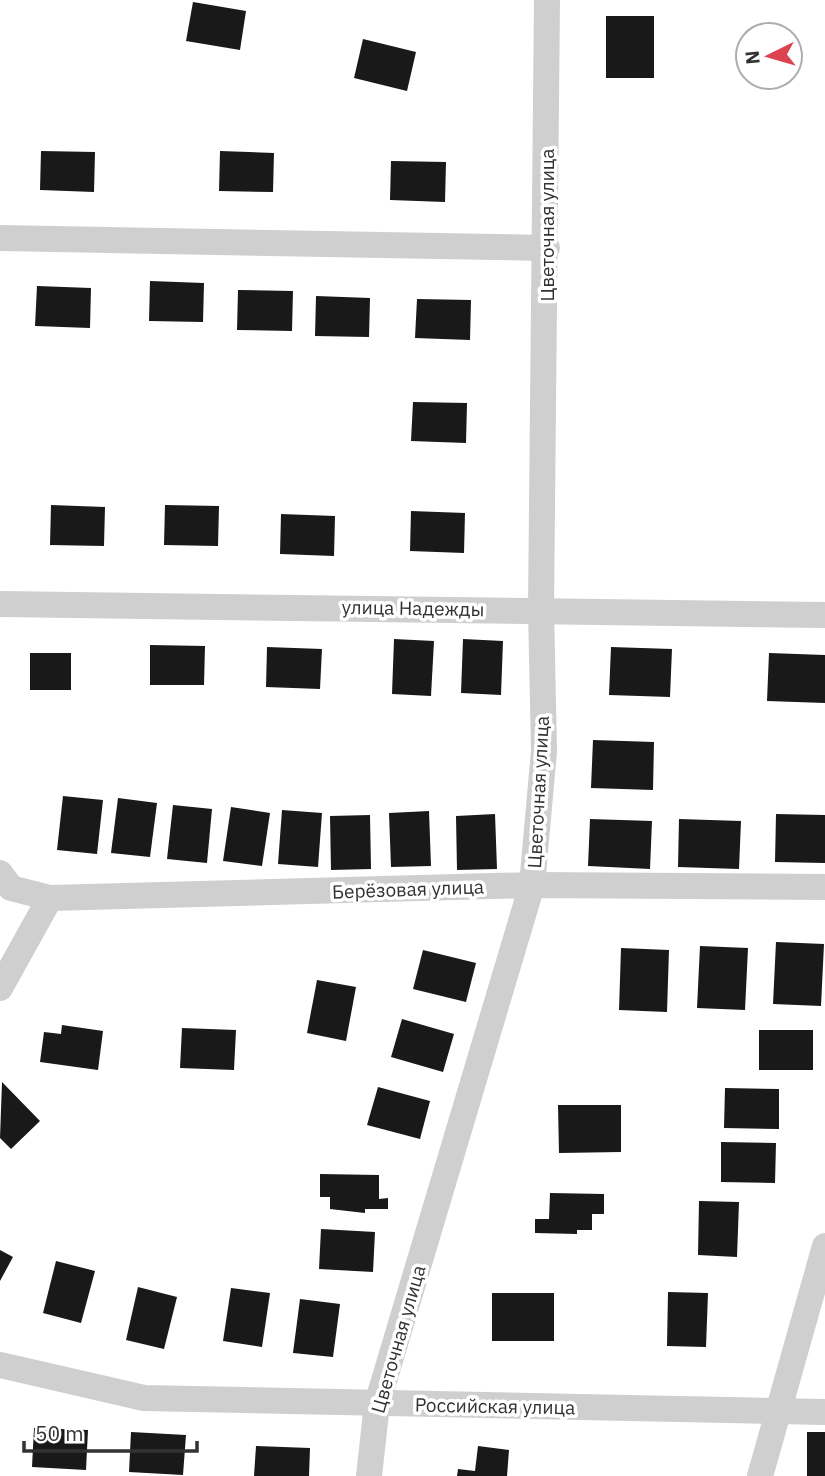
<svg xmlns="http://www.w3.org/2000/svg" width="825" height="1476" font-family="'IBM Plex Sans',sans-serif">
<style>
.building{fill:#191919}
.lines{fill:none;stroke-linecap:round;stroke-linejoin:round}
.minor{stroke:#cfcfcf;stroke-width:26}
.labels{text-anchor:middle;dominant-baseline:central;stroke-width:7;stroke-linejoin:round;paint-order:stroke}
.street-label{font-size:19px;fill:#323232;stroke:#fff}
</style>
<rect width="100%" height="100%" fill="#fff"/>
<g class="building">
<path d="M193,2L246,11L240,50L186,41Z"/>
<rect x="606" y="16" width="48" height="62"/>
<path d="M363,39L416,52L407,91L354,78Z"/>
<path d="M41,151L95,152L94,192L40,190Z"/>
<path d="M220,151L274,153L273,192L219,191Z"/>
<path d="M391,161L446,162L445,202L390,200Z"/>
<path d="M150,281L204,283L203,322L149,321Z"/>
<path d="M37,286L91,288L90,328L35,326Z"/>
<path d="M238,290L293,291L292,331L237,330Z"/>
<path d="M316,296L370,298L369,337L315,336Z"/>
<path d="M417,299L471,300L470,340L415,338Z"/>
<path d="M413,402L467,403L466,443L411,441Z"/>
<path d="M51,505L105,507L104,546L50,545Z"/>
<path d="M165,505L219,506L218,546L164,545Z"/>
<path d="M411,511L465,513L464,553L410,551Z"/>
<path d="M281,514L335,516L334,556L280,554Z"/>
<path d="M394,639L434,641L431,696L392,694Z"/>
<path d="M463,639L503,641L501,695L461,693Z"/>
<path d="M150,645L205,646L204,685H150Z"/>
<path d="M267,647L322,649L320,689L266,687Z"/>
<path d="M611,647L672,649L670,697L609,695Z"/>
<rect x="30" y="653" width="41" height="37"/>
<path d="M769,653L825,655V703L767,701Z"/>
<path d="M593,740L654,742L653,790L591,788Z"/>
<path d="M63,796L103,800L97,854L57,850Z"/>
<path d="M118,798L157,803L150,857L111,853Z"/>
<path d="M173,805L212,809L207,863L167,859Z"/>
<path d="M231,807L270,813L262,866L223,861Z"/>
<path d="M282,810L322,813L318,867L278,864Z"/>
<path d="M429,811L431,866L391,867L389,813Z"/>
<path d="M495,814L497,869L457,870L456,816Z"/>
<path d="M776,814L825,815V863L775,862Z"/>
<path d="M370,815L371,869L331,870L330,816Z"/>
<path d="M590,819L652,821L650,869L588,866Z"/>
<path d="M679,819L741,821L739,869L678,867Z"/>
<path d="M776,942L824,944L821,1006L773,1004Z"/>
<path d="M700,946L748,948L745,1010L697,1008Z"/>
<path d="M621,948L669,950L667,1012L619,1010Z"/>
<path d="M423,950L476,963L466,1002L413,989Z"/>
<path d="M317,980L356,987L346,1041L307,1033Z"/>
<path d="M402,1019L454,1034L443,1072L391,1057Z"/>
<path d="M62,1025L103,1031L98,1070L40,1062L44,1032L61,1034Z"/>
<path d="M182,1028L236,1030L234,1070L180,1068Z"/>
<rect x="759" y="1030" width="54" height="40"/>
<path d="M2,1082L40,1121L11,1149L0,1138Z"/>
<path d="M378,1087L430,1101L420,1139L367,1125Z"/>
<path d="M725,1088L779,1089V1129L724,1128Z"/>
<path d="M558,1105H621V1152L559,1153Z"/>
<path d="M721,1142L776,1143L775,1183L721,1182Z"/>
<path d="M320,1174L379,1175V1199L388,1198V1209H365V1213L330,1209V1197H320Z"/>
<path d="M550,1193L604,1194V1214H592V1230H577V1234L535,1233V1219H549Z"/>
<path d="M699,1201L739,1202L737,1257L698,1255Z"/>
<path d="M321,1229L375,1232L373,1272L319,1269Z"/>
<path d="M0,1250L13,1257L0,1281Z"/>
<path d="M56,1261L95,1271L81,1323L43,1313Z"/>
<path d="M138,1287L177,1297L164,1349L126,1340Z"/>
<path d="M231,1288L270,1293L262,1347L223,1341Z"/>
<path d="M668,1292L708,1293L706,1347L667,1346Z"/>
<rect x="492" y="1293" width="62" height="48"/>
<path d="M300,1299L340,1304L333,1357L293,1353Z"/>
<path d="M34,1428L88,1430L86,1470L32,1467Z"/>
<path d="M131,1432L186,1435L183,1475L129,1472Z"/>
<rect x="807" y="1432" width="18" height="44"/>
<path d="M256,1446L310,1448L309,1476H254Z"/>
<path d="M478,1446L509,1450L507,1476H457L458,1469L475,1471Z"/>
</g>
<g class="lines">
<g class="minor">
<path d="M0,238L547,248"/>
<path d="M0,604L825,615"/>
<path d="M0,873L11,888L50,898L532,885L825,887"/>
<path d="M0,988L50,898"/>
<path d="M0,1365L144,1398L825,1412"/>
<path d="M369,1476L377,1404L532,885L544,751L541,609L547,0"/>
<path d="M760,1476L825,1246"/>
</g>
</g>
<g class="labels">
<g class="street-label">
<text transform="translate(547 225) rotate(-90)">Цветочная улица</text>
<text transform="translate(413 608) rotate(1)">улица Надежды</text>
<text transform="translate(538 792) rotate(-87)">Цветочная улица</text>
<text transform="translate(408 889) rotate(-2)">Берёзовая улица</text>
<text transform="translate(398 1339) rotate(-74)">Цветочная улица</text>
<text transform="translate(495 1406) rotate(1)">Российская улица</text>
</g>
</g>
<g transform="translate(769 56) rotate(265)"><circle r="33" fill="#ffffff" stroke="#adadad" stroke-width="2"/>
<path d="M0-5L12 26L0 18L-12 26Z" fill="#db4350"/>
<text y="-10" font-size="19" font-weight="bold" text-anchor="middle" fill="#323232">N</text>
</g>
<path d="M24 1441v10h173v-10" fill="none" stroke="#323232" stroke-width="3.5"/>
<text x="35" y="1441" font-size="21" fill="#323232" stroke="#ffffff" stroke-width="5" paint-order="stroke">50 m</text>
</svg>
